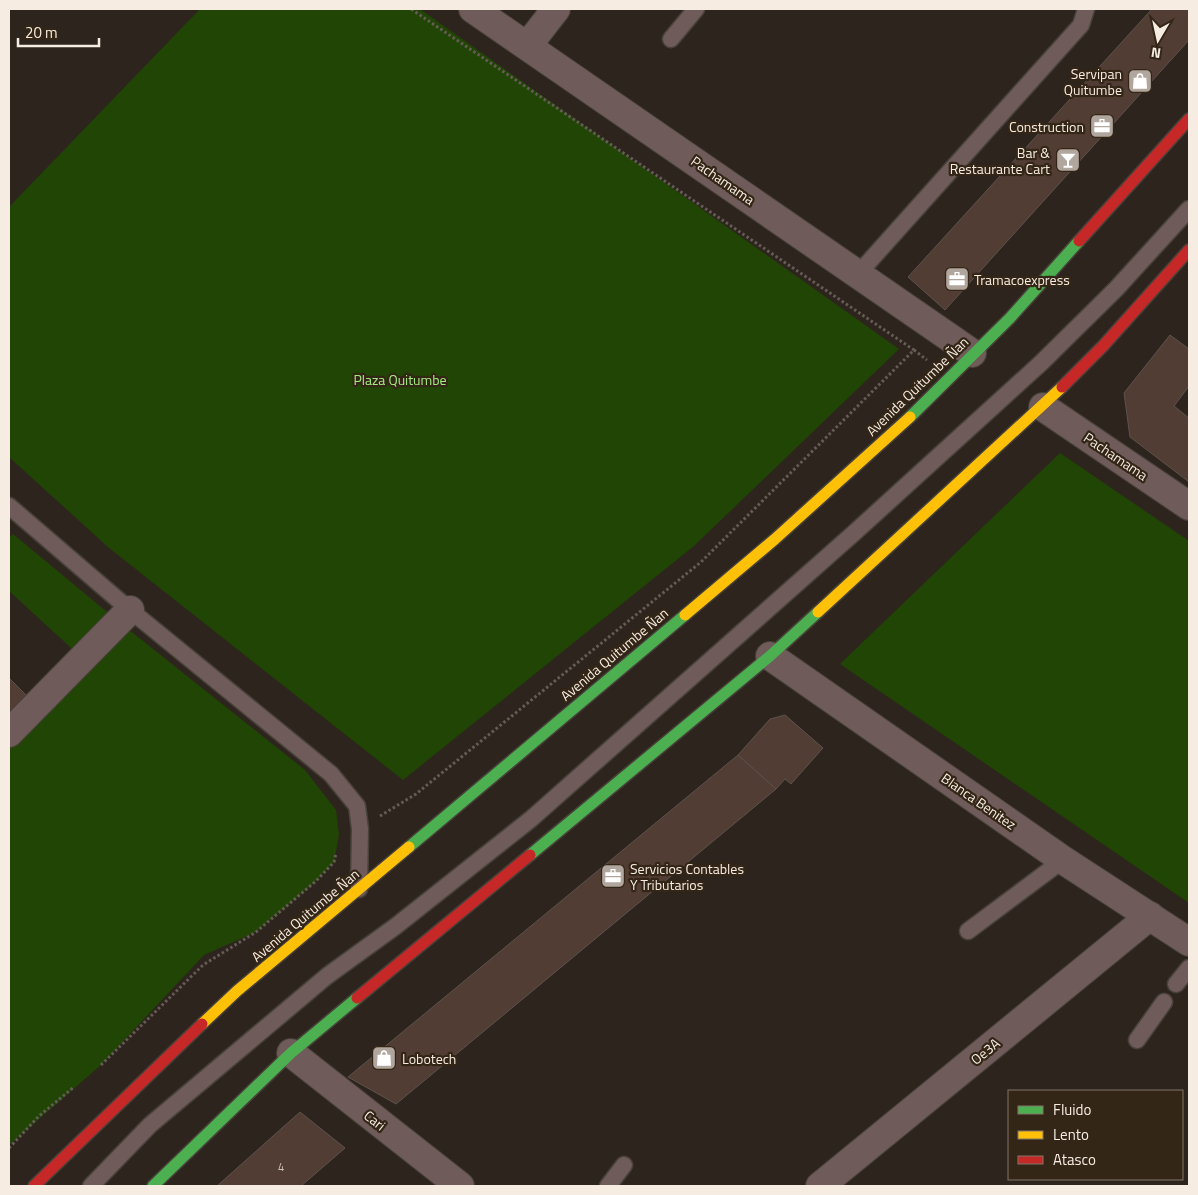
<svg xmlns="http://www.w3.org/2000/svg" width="1198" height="1195" font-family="'Titillium Web',sans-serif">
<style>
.green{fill:#204504}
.building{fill:#523d35;stroke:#5b534d}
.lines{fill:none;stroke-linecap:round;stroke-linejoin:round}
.lane-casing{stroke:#47413a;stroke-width:19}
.street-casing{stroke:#47413a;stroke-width:30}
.fast-casing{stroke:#47413a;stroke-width:14}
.slow-casing{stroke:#47413a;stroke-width:14}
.jam-casing{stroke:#47413a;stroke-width:14}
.path{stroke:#675b57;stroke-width:3;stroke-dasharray:2.5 2.5;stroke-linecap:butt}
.lane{stroke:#6e5b5a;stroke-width:16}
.street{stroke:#6e5b5a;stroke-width:28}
.fast{stroke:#4caf50;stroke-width:11}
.slow{stroke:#ffc107;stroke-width:11}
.jam{stroke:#c62828;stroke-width:11}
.labels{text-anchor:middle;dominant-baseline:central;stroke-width:4.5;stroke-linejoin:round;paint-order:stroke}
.number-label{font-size:11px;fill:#cdc0b7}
.poi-label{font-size:14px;fill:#f6ece2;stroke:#342616;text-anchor:end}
.street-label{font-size:14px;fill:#f6ece2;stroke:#342616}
.park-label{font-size:14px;fill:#a2ed81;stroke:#342616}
</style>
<rect width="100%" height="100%" fill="#2d251d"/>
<g class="green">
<path d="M200,9H420L899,349L694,546L403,780L109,548L9,457V207Z"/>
<path d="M1060,453L1189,541V903L840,664Z"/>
<path d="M13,534L118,621L305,770L336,810L339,835L334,862L316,881L256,932L204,955L101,1065L9,1145V738L82,658L9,591V538Z"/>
</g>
<g class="building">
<path d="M1152,9H1189V40L945,310L908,277Z"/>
<path d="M1170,335L1189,349V386L1174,406L1189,418V482L1130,437L1124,393Z"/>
<path d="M9,678L33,702L9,726Z"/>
<path d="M785,715L823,748L791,784L785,779L776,789L738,755L770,719Z"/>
<path d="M738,755L776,789L396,1104L348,1077Z"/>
<path d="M300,1112L345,1148L301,1186H217Z"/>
</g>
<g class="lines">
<defs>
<g id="lane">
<path d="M671,39L696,9"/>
<path d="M858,274L1081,25L1086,9"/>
<path d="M9,506L130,610L331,774L357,806L360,829L359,889"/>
<path d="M968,931L1063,860"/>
<path d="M1176,984L1189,968"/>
<path d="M1137,1040L1164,1002"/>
<path d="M91,1186L150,1125L327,976L396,926L531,819L854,533L1041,363L1116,289L1189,209"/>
<path d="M608,1186L624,1165"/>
</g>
<g id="street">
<path d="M473,9L972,353"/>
<path d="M528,45L556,9"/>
<path d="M1043,407L1189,506"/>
<path d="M770,656L1063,860L1189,942"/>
<path d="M9,733L130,610"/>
<path d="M291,1053L460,1186"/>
<path d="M820,1186L1150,916"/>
</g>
<g id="fast">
<path d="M910,417L1010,318L1079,241"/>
<path d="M409,847L685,615"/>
<path d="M530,855L770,656L818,612"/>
<path d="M153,1186L291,1053L357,998"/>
</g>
<g id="slow">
<path d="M818,612L1062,387"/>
<path d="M685,615L775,539L910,417"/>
<path d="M202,1024L237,991L409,847"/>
</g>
<g id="jam">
<path d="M1079,241L1189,119"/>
<path d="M1062,387L1103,346L1189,250"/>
<path d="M357,998L530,855"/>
<path d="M34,1186L202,1024"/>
</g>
</defs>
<use href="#lane" class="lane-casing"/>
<use href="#street" class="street-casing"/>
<use href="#fast" class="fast-casing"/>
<use href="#slow" class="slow-casing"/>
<use href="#jam" class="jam-casing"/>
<g class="path">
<path d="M914,350L927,360"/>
<path d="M380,816L416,794L701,562L914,350L411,9"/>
<path d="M101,1065L203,965L256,932L316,881L334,862L336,853"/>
<path d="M9,1148L39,1116L74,1087"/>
</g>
<use href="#lane" class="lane"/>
<use href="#street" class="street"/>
<use href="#fast" class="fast"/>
<use href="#slow" class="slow"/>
<use href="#jam" class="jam"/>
</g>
<defs>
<symbol id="shop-square" viewBox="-11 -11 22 22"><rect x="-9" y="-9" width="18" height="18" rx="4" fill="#b0a69d" stroke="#342616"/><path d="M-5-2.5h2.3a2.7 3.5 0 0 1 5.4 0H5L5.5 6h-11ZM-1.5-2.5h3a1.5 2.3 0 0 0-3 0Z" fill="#fff"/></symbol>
<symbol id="office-square" viewBox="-11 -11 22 22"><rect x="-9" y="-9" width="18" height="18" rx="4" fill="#b0a69d" stroke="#342616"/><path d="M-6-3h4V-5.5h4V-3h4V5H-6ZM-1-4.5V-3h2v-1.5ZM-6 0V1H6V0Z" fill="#fff"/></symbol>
<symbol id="bar-square" viewBox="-11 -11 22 22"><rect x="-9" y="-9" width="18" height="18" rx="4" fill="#b0a69d" stroke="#342616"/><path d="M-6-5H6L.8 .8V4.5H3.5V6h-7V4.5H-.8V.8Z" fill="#fff"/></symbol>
</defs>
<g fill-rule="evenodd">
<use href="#shop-square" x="1126" y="67" width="28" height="28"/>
<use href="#office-square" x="1088" y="112" width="28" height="28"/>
<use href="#bar-square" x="1054" y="146" width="28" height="28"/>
<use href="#office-square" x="943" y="265" width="28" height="28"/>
<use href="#office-square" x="599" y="862" width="28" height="28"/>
<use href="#shop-square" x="370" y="1044" width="28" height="28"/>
</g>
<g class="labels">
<g class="number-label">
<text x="281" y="1167">4</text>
</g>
<g class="poi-label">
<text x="1122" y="73">Servipan<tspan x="1122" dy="16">Quitumbe</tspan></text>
<text x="1084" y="126">Construction</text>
<text x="1050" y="152">Bar &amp;<tspan x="1050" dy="16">Restaurante Cart</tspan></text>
<text x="974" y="279" text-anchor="start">Tramacoexpress</text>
<text x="630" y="868" text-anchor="start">Servicios Contables<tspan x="630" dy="16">Y Tributarios</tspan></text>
<text x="402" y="1058" text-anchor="start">Lobotech</text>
</g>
<g class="street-label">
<text transform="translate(723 180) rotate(35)">Pachamama</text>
<text transform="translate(917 386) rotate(-44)">Avenida Quitumbe Ñan</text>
<text transform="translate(1116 456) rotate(34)">Pachamama</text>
<text transform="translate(614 654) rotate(-40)">Avenida Quitumbe Ñan</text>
<text transform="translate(979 801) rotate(35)">Blanca Benitez</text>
<text transform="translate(305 915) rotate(-40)">Avenida Quitumbe Ñan</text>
<text transform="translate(985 1051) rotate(-39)">Oe3A</text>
<text transform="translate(375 1120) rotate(38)">Cari</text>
</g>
<g class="park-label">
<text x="400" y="379">Plaza Quitumbe</text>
</g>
</g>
<rect width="1198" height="1195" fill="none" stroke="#f6ece2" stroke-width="20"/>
<rect x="1008" y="1090" width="175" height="90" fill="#342616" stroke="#827568"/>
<rect x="1018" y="1106" width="25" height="8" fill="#4caf50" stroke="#827568"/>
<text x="1053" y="1115" font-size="15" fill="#f6ece2">Fluido</text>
<rect x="1018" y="1131" width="25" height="8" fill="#ffc107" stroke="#827568"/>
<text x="1053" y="1140" font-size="15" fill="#f6ece2">Lento</text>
<rect x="1018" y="1156" width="25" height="8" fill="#c62828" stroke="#827568"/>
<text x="1053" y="1165" font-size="15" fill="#f6ece2">Atasco</text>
<g transform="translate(1158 40) rotate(189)" stroke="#342616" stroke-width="4" paint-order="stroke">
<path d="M0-4L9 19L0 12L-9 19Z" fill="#f6ece2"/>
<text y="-8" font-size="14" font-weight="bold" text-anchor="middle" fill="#f6ece2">N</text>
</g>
<path d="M18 38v8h81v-8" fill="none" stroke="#f6ece2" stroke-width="2.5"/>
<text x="25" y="38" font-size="15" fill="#f6ece2" stroke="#342616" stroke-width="4" paint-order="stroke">20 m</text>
</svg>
